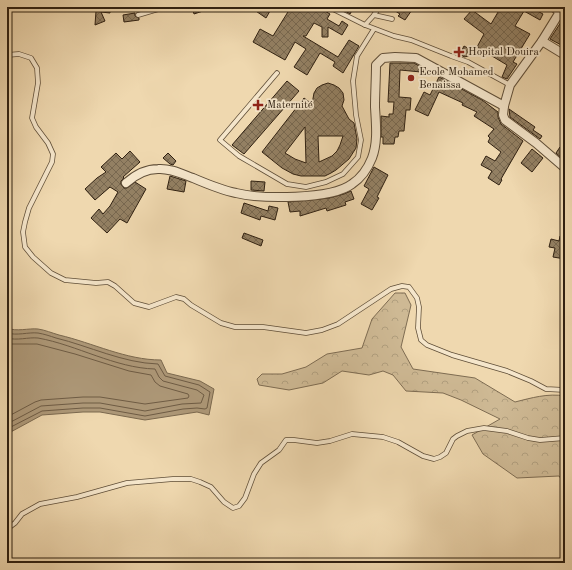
<svg xmlns="http://www.w3.org/2000/svg" width="572" height="570" font-family="'Old Standard TT',serif">
<style>
.forest{fill:url(#forest-crowns);stroke:#7e6c52}
.water{fill:#ae9979;stroke:#7b694f}
.lines{fill:none;stroke-linecap:round;stroke-linejoin:round}
.shore{stroke:#6e5c45;stroke-width:1}
.building{fill:url(#building-cross-hatch);stroke:#2f2011;fill-rule:evenodd}
.lane-casing{stroke:#5f4e38;stroke-width:5.5}
.street-casing{stroke:#5f4e38;stroke-width:10}
.lane{stroke:#f5e6cb;stroke-width:4}
.street{stroke:#f5e6cb;stroke-width:8}
.poi-dot{fill:#8f2418;stroke:#f5e6cb;stroke-width:1.5}
.labels{text-anchor:middle;dominant-baseline:central;stroke-width:3.5;stroke-linejoin:round;paint-order:stroke}
.poi-label{font-size:11px;fill:#2f2011;stroke:#f5e6cb;text-anchor:start}
</style>
<defs>
<pattern id="forest-crowns" width="20" height="18" patternUnits="userSpaceOnUse"><rect width="20" height="18" fill="#ceb994"/><path d="M2 6a3 3 0 1 1 6 0M12 15a3 3 0 1 1 6 0" fill="none" stroke="#b19f7f"/></pattern>
<pattern id="building-cross-hatch" width="8" height="8" patternUnits="userSpaceOnUse"><rect width="8" height="8" fill="#938063"/><path d="M0 0l8 8M0 8l8-8" fill="none" stroke="#786850"/></pattern>
</defs>
<rect width="100%" height="100%" fill="#efd8af"/>
<filter id="stains"><feTurbulence type="fractalNoise" baseFrequency=".005" numOctaves="4"/><feColorMatrix values="0 0 0 0 .2 0 0 0 0 .09 0 0 0 0 .02 0 0 0 .5 -.17"/></filter>
<radialGradient id="worn" r=".72"><stop offset=".6" stop-color="#630" stop-opacity="0"/><stop offset="1" stop-color="#630" stop-opacity=".3"/></radialGradient>
<path class="forest" d="M395,293H405L411,305L401,347L413,369L475,378L515,402C531,398 548,393 565,396V484L559,476L517,478L483,454L472,435L500,419L461,400L443,393L406,391L393,375L383,371L369,375L342,371L323,383L289,390L259,385L257,379L262,374H282L306,367L327,354L362,348L372,319Z"/>
<path class="water" d="M7,328C17,332 28,328 38,329C45,330 52,333 59,335C93,343 126,360 161,360L167,373L200,381L214,389L209,415L197,412L145,420L100,412H83L42,415L7,434Z"/>
<g class="lines">
<g class="shore">
<path d="M7,333C17,336 28,332 38,333C44,334 50,336 56,338C89,346 123,363 158,364L165,376L199,385L210,392L207,408L205,409L197,408L183,409L145,416L100,408H83L42,411L7,429"/>
<path d="M7,338C17,341 28,337 38,338C77,345 115,368 155,369L159,377L163,381L197,390L204,395L201,403L182,404L145,411L100,403H83L41,406L7,424"/>
<path d="M7,344H37L75,354L129,371L151,375L155,382L160,386L188,394L189,396L188,398L145,404L100,397H83L41,400L35,402L7,417"/>
</g>
</g>
<g class="building">
<path d="M93,7H110V13L101,12L105,21L95,25L96,11H93Z"/>
<path d="M192,7H212V8L194,14Z"/>
<path d="M250,7H265L270,11L266,18Z"/>
<path d="M291,7H318L330,14L327,19L339,26L342,21L348,25L342,35L328,27V37H322V27L314,23L306,36H303L338,57L349,40L359,46L343,73L333,66L335,62L320,53L307,75L294,67L306,49L295,42L285,60L253,42L260,29L273,36Z"/>
<path d="M338,7H354L350,14Z"/>
<path d="M389,7H414L405,20L398,16L400,14Z"/>
<path d="M501,7H530L543,14L540,20L524,11L515,26L530,34L513,62L517,64L507,79L502,77L507,65L477,47L484,34L464,19L472,10L491,24Z"/>
<path d="M135,13V16L139,18V20L124,22L123,15Z"/>
<path d="M565,16V47L550,39Z"/>
<path d="M464,46L473,51L469,56L464,57L460,54Z"/>
<path d="M390,63H414L421,67V72L400,70L399,97L411,98L410,110H406L404,131H399L398,137H395L394,144H383V137H381V116L389,117V114H393L394,102H388Z"/>
<path d="M439,77L482,100L498,112V117L501,124L523,141L501,179L502,180L499,185L488,178L492,171L481,165L486,156L495,161L501,152L488,142L490,138L488,136L494,129L474,116L477,112L462,105L463,103L439,92L428,116L415,110L424,92L430,95Z"/>
<path d="M287,81L299,91L244,154L232,145Z"/>
<path d="M328,83L334,85L339,88L343,93L344,100L342,106L349,119L354,123L357,139L356,148L349,159L336,170L331,173L325,176H301L293,174L282,168L262,152L304,98L312,104L314,93L317,88L322,85ZM305,127L306,163L295,159L285,153ZM318,136H343L340,145L337,151L332,156L319,162Z"/>
<path d="M509,109L535,127L533,130L542,136L540,139L510,117Z"/>
<path d="M560,147L565,151V161L556,153Z"/>
<path d="M532,149L543,158L532,172L521,163Z"/>
<path d="M130,151L140,162L123,177L124,178L121,181V184L124,188H127L135,182L146,189L127,223L120,219L107,233L91,218L99,209L103,214L110,206L118,192L110,187L95,200L85,189L97,178L106,172L101,167L116,153L122,159Z"/>
<path d="M168,153L176,161L173,165L170,164L163,158Z"/>
<path d="M374,167L388,175L377,197L379,198L372,210L361,204L369,189L364,186Z"/>
<path d="M170,176L186,181L184,192L167,189Z"/>
<path d="M251,181L265,182L264,191L251,190Z"/>
<path d="M351,191L354,199L345,202L346,205L327,211L326,208L300,216V211L290,212L288,202L329,198L344,194Z"/>
<path d="M244,203L268,211L269,206L278,208L275,220L261,216L260,220L241,213Z"/>
<path d="M244,233L263,240L261,246L242,238Z"/>
<path d="M560,236L565,237V259L553,257L555,248L549,247L551,239L559,241Z"/>
</g>
<g class="lines">
<defs>
<g id="lane">
<path d="M329,7L365,25L394,36L411,40L451,56L468,62L510,85"/>
<path d="M138,15L165,7"/>
<path d="M374,15L392,19"/>
<path d="M365,25L374,15L379,7"/>
<path d="M7,55L19,54L31,58L37,68L38,83L32,118L36,127L48,143L53,154L52,162L29,208L25,222L23,232L25,247L33,257L51,273L65,280L96,283L108,282L115,286L134,303L149,307L176,297L184,299L191,305L221,323L235,327H263L306,333L322,330L338,324L391,289L402,286L409,287L417,298L419,307L418,328L421,340L427,345L452,355L507,371L531,381L546,389L565,390"/>
<path d="M277,73L220,140L239,156L287,184L306,187L326,182L343,174L358,157L361,140L356,115L353,81L357,56L374,29"/>
<path d="M7,529L15,523L22,514L40,504L77,497L127,483L173,479H191L200,482L211,487L224,502L233,508L239,506L245,498L254,474L261,463L279,450L286,440H294L317,443L330,441L352,434L383,437L398,442L423,456L434,459L440,457L446,453L453,439L457,436L467,431L484,428L507,431L528,438L540,440L565,438"/>
</g>
<g id="street">
<path d="M553,7L561,12"/>
<path d="M563,7L542,41L510,85L504,106L503,115L505,120L536,143L565,168"/>
<path d="M542,41L565,55"/>
<path d="M126,183C135,175 145,169 158,169C170,168 182,174 193,178C207,184 221,190 236,193C261,199 331,200 352,184C361,178 368,168 372,158C378,142 376,125 375,107C375,93 376,79 376,65L383,58L395,57L416,58L504,106"/>
</g>
</defs>
<use href="#lane" class="lane-casing"/>
<use href="#street" class="street-casing"/>
<use href="#lane" class="lane"/>
<use href="#street" class="street"/>
</g>
<g class="poi-dot">
<path d="M457 46h4v4h4v4h-4v4h-4v-4h-4v-4h4z"/>
<circle cx="411" cy="78" r="4"/>
<path d="M256 99h4v4h4v4h-4v4h-4v-4h-4v-4h4z"/>
</g>
<g class="labels">
<g class="poi-label">
<text x="468" y="52">Hopital Douira</text>
<text x="419" y="72">Ecole Mohamed<tspan x="419" dy="13">Benaissa</tspan></text>
<text x="267" y="105">Maternité</text>
</g>
</g>
<rect width="572" height="570" fill="none" stroke="#efd8af" stroke-width="24"/>
<rect x="8" y="8" width="556" height="554" fill="none" stroke="#2f2011" stroke-width="2"/>
<rect x="12" y="12" width="548" height="546" fill="none" stroke="#2f2011"/>
<rect width="100%" height="100%" filter="url(#stains)"/>
<rect width="100%" height="100%" fill="url(#worn)"/>
</svg>
